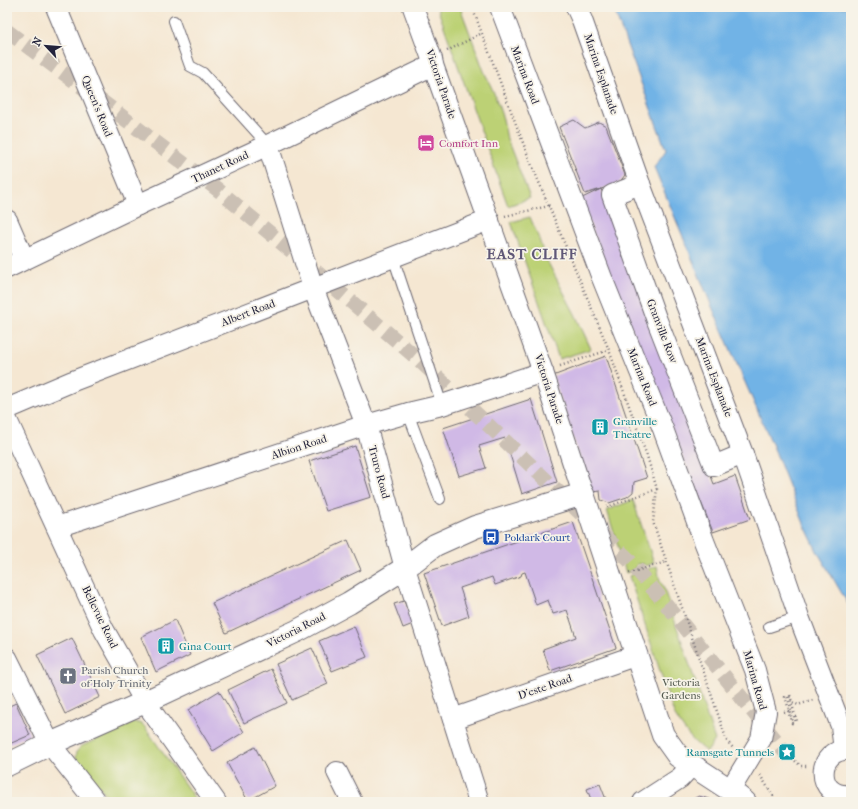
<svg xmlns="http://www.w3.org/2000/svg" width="858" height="809" font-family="'IM FELL French Canon',serif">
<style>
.green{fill:#bcd175;stroke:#6f7a58}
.water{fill:#71b3e6;stroke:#4a6a90}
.building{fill:#d0b9e6}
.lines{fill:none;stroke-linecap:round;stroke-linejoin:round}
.pedestrian-tunnel{stroke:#cbc0b4;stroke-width:15;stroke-dasharray:15 8;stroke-linecap:butt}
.service-casing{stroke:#6c6770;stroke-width:12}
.minor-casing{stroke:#6c6770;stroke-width:22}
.secondary-casing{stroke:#6c6770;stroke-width:24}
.path{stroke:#6c6770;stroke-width:2.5;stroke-dasharray:1 3;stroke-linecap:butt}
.service{stroke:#fff;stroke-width:10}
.minor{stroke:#fff;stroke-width:20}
.secondary{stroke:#fff;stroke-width:22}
.labels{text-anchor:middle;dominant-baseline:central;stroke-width:3.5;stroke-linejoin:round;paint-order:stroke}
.street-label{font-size:11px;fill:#22223b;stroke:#f7f3e8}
.hotel-label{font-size:11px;fill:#b23c85;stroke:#f7f3e8;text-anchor:start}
.culture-label{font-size:11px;fill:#0d838f;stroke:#f7f3e8;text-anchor:start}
.transit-label{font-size:11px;fill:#164399;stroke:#f7f3e8;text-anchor:start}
.worship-label{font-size:11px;fill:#5b616d;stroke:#f7f3e8;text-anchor:start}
.park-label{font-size:11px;fill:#50574c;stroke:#f7f3e8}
.district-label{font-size:15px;font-weight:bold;letter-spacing:1px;fill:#5f5777;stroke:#f7f3e8}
</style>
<rect width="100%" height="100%" fill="#f7f3e8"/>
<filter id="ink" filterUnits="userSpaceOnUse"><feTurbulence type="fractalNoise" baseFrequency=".025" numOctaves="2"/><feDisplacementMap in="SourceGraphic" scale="8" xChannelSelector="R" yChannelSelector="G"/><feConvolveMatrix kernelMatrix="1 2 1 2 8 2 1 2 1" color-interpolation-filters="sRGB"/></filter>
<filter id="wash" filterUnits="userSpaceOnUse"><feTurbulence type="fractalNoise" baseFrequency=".012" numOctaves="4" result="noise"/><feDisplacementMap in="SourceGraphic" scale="16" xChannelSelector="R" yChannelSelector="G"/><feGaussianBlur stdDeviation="0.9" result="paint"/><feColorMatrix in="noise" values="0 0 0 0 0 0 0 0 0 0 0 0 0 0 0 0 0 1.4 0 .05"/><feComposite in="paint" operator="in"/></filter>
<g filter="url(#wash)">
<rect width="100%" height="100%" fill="#f5e7d2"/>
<g class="green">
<path d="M437,7H460L484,71L494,93L503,119L507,139L530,198L508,206Z"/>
<path d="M530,217L538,236L544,255L575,314L591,349L559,359L511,222Z"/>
<path d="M633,500L654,563L646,566L644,564H637L634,570L626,573L607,510Z"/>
<path d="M657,566L660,581L663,586L715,740L707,752C691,741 684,730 674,714L629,576L636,573L643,575L645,574L648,569Z"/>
<path d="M135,722L142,724L145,727L197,802H112L76,758L77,751L82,746Z"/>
</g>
<path class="water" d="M613,7H851V609L817,551L805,526L773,446L715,314L654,167L666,150Z"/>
<g id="blocks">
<g class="building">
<path d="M574,120L585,128L599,122L606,126L625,175L619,183L601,189L714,484L735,476L750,519L713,532L580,199L601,189L585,194L559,127Z"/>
<path d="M606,356L647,478L634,482L633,492L627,497L609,503L601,500L600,491L591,492L553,376Z"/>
<path d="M531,399L557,482L522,494L505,438L479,446L486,468L459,476L443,428Z"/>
<path d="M355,446L371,497L326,511L309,461Z"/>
<path d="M573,522L616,648L550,671L543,649L576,637L567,610L553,614L548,600L536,605L525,572L522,573L521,576L495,585L492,577L460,588L469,616L442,626L424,573Z"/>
<path d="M348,540L361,570L226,633L212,603Z"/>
<path d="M404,601L413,624L403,628L394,604Z"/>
<path d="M175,620L190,655L156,672L141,637Z"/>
<path d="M354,626L367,657L332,671L319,641Z"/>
<path d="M72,638L100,697L65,714L37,655Z"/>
<path d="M312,648L328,684L292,700L276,664Z"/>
<path d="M271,669L287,703L244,723L228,690Z"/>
<path d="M219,691L244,732L213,751L188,710Z"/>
<path d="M16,703L30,735L7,745V707Z"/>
<path d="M255,747L275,786L248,801L227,763Z"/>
<path d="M600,784L607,802H592L587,789Z"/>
<path d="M699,796L712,800L713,802H687Z"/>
</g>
</g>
</g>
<g filter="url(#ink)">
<use href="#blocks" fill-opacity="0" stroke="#6c6770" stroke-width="1"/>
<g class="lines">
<path class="pedestrian-tunnel" d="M7,31L116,112L217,189L313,269L418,359L520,455L628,559L680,621L786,753"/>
<defs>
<g id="service">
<path d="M174,21L190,66L203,73L268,145"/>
<path d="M393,257L442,405"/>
<path d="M408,413L440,499"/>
<path d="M769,627L799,617"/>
</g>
<g id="minor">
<path d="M56,7L138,205"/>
<path d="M413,7L432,59L433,65L543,372L583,494"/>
<path d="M500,7L602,278L663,429L704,541L755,670L766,712L761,739L730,790"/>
<path d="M576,7L582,20L640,184L743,454L799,617L841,726L844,750"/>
<path d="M268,145L313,288L366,425L405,568L479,802"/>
<path d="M640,184L612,195L656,318L714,466L743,454"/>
<path d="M7,220L24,259"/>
<path d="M7,268L138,205L268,145L433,65"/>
<path d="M7,409L73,381L489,220"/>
<path d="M7,420L104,630L145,702L216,802"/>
<path d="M57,527L366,425L408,413L442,405L543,372"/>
<path d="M7,658L50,744L96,802"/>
<path d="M453,719L637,655"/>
<path d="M851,750C814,747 815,800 851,795"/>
<path d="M337,772L352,802"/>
<path d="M643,802L680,778L692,765"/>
</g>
<path id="secondary" d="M7,765L50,744L145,702L297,631L349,603L405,568L435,545L475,527L583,494L663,735L678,756L730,790L745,802"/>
</defs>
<use href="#service" class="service-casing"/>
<use href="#minor" class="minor-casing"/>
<use href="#secondary" class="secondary-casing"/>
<g class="path">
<path d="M472,7L528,156L609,350L647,456L657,489L653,522L727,741L734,749"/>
<path d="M447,51L482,33"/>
<path d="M505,216L549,206"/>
<path d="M560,366L609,350"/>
<path d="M607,507L657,489"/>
<path d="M629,573L666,562"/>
<path d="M784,712L788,711L792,723L793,722L785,697L787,696L796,722L797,721L789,695H790L792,702L798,705L813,700"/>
<path d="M786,753L801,766H807"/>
<path d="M760,775L777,802"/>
</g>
<use href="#service" class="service"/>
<use href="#minor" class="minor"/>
<use href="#secondary" class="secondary"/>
</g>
</g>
<defs>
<symbol id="hotel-square" viewBox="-11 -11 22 22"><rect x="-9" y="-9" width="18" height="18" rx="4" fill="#d1479c" stroke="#f7f3e8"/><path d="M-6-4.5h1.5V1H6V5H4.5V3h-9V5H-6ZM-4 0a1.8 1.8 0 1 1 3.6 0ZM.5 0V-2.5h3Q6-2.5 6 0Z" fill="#fff"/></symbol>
<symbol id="building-square" viewBox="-11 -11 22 22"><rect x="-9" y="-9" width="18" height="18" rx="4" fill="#0f9aa8" stroke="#f7f3e8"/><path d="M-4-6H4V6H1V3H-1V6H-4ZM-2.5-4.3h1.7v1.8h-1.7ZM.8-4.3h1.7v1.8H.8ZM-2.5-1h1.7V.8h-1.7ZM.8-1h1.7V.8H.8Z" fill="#fff"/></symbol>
<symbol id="bus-square" viewBox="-11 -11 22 22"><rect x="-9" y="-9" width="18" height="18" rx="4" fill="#1a4fb4" stroke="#f7f3e8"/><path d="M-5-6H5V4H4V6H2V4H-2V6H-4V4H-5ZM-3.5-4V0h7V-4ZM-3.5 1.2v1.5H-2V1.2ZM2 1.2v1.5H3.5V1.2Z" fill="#fff"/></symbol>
<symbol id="church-square" viewBox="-11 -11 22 22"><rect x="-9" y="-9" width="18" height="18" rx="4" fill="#6b7280" stroke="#f7f3e8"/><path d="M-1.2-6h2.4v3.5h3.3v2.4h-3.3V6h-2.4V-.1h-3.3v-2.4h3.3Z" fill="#fff"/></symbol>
<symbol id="sight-square" viewBox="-11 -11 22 22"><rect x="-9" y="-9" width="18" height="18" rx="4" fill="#0f9aa8" stroke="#f7f3e8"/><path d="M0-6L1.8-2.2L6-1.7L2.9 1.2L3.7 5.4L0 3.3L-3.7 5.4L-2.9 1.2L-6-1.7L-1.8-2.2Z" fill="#fff"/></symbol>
</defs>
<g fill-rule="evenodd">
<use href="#hotel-square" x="416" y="133" width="20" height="20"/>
<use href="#building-square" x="590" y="417" width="20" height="20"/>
<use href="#bus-square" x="481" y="527" width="20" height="20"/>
<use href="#building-square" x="156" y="636" width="20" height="20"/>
<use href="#church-square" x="58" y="666" width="20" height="20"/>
<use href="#sight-square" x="777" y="742" width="20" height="20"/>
</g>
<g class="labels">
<g class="street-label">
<text transform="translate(601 74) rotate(71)">Marina Esplanade</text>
<text transform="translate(525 75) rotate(69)">Marina Road</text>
<text transform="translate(441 84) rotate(71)">Victoria Parade</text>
<text transform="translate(97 106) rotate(68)">Queen's Road</text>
<text transform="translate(220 167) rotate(-25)">Thanet Road</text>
<text transform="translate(248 313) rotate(-21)">Albert Road</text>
<text transform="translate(662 331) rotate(69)">Granville Row</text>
<text transform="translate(642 377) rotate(68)">Marina Road</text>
<text transform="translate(714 377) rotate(69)">Marina Esplanade</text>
<text transform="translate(549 389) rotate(72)">Victoria Parade</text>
<text transform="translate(299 447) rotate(-18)">Albion Road</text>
<text transform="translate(379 472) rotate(75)">Truro Road</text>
<text transform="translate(100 617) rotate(64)">Bellevue Road</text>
<text transform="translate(296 630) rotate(-27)">Victoria Road</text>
<text transform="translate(755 680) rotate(74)">Marina Road</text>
<text transform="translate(545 687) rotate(-19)">D'este Road</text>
</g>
<g class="hotel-label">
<text x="439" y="143">Comfort Inn</text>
</g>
<g class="culture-label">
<text x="613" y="421">Granville<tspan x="613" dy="13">Theatre</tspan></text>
<text x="179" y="646">Gina Court</text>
<text x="774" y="752" text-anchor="end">Ramsgate Tunnels</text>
</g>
<g class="transit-label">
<text x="504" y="537">Poldark Court</text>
</g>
<g class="worship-label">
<text x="81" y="670">Parish Church<tspan x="81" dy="13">of Holy Trinity</tspan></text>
</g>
<g class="park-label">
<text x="681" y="682">Victoria<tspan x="681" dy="13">Gardens</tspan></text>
</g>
<g class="district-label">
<text x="532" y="254">EAST CLIFF</text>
</g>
</g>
<rect width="858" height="809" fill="none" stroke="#f7f3e8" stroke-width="24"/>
<g transform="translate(46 46) rotate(296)" stroke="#f7f3e8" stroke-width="3" paint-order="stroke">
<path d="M0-3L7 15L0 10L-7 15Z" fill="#22223b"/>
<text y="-6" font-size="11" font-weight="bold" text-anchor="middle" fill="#22223b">N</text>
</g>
</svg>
